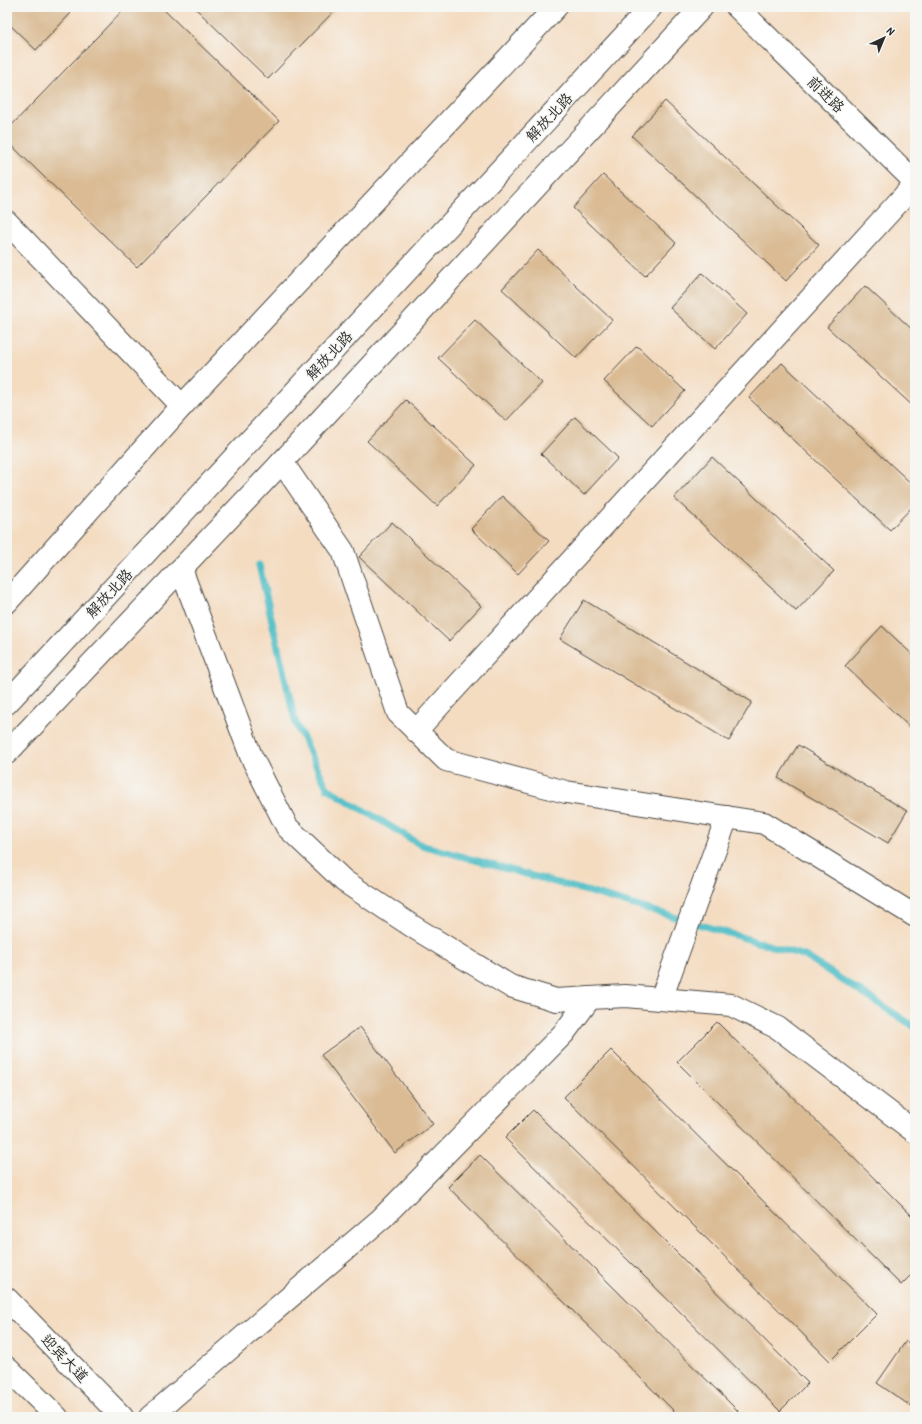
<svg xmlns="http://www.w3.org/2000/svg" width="922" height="1424" font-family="'Patrick Hand','LXGW WenKai TC',sans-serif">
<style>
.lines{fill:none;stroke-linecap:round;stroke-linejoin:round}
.stream{stroke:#4fbec6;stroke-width:7}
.building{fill:#dabb94}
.minor-casing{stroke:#494642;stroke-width:24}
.major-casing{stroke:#494642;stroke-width:24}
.minor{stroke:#fff;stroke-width:22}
.major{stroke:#fff;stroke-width:22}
.labels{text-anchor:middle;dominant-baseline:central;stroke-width:3;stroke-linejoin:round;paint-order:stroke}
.street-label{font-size:15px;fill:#2b2b2b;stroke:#f6f6f2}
</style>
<rect width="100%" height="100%" fill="#f6f6f2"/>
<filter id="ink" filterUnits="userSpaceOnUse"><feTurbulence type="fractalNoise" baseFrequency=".025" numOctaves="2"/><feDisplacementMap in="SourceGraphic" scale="8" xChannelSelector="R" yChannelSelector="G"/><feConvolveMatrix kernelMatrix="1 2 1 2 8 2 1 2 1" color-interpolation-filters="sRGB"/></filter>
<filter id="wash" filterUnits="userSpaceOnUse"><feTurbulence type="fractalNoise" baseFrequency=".012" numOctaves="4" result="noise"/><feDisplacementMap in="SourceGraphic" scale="16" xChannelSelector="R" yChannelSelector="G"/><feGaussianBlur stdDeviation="0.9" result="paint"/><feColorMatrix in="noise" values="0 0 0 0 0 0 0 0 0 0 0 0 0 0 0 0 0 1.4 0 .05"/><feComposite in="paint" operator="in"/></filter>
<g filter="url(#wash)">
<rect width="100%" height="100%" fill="#f4dcc1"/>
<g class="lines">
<path class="stream" d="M259,565L295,721L327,788L421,845L590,892L805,956L915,1027"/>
</g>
<g id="blocks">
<g class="building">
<path d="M7,7H65L71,13L36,50L7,22Z"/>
<path d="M126,7H161L279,121L137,267L7,141V130Z"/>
<path d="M194,7H338L268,79Z"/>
<path d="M665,101L819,245L786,281L632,136Z"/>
<path d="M603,175L676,243L645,276L573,208Z"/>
<path d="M538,250L612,320L576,358L502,289Z"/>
<path d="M702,273L747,314L715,349L670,308Z"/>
<path d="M865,286L915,332V408L827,327Z"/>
<path d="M475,320L542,383L506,421L438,358Z"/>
<path d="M637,346L685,391L652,426L604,381Z"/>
<path d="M782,363L915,487V504L890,530L749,398Z"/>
<path d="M406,400L476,465L437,506L367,441Z"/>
<path d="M575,417L618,458L584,495L541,454Z"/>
<path d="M712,457L834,571L796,611L674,498Z"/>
<path d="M502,496L549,541L518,574L471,529Z"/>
<path d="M392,522L481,606L449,641L359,557Z"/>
<path d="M584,600L752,702L729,741L560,639Z"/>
<path d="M882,626L915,657V732L845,666Z"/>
<path d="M798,745L907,811L888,843L778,778Z"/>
<path d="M717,1022L915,1219V1271L901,1285L677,1062Z"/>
<path d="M360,1027L433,1124L395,1153L321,1055Z"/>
<path d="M611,1050L877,1314L830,1361L564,1097Z"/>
<path d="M533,1110L808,1383L780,1411L505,1138Z"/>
<path d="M480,1155L744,1417H680L448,1187Z"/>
<path d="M906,1341L915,1347V1409L877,1383Z"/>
</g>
</g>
</g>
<g filter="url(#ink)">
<use href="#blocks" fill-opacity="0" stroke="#494642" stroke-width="1"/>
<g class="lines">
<defs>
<g id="minor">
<path d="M737,7L915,182"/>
<path d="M7,222L182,406"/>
<path d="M282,462L343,551L398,713L446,760L566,792L764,823L915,916"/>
<path d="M181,569L251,756L287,827L344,881L415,928L510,986L556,1000L625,996L731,1005L778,1028L915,1132"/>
<path d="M416,731L915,184"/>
<path d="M7,753L282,462L702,7"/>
<path d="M661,999L727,817"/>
<path d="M150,1417L382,1218L564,1033L590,998"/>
</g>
<g id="major">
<path d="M7,602L182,406L556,7"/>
<path d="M7,703L651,7"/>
<path d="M7,1299L122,1417"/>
<path d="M7,1368L57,1417"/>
</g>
</defs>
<use href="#minor" class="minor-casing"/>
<use href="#major" class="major-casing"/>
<use href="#minor" class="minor"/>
<use href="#major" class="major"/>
</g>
</g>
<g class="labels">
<g class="street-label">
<text transform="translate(826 94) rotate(44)">前进路</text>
<text transform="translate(549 117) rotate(-47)">解放北路</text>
<text transform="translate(329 355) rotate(-47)">解放北路</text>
<text transform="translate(109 593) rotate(-47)">解放北路</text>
<text transform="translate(65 1358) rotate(46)">迎宾大道</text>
</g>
</g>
<rect width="922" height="1424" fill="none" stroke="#f6f6f2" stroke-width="24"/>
<g transform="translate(884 38) rotate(44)" stroke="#f6f6f2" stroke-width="3" paint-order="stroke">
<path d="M0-3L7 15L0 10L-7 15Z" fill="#2b2b2b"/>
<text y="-6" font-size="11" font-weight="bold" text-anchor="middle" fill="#2b2b2b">N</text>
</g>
</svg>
